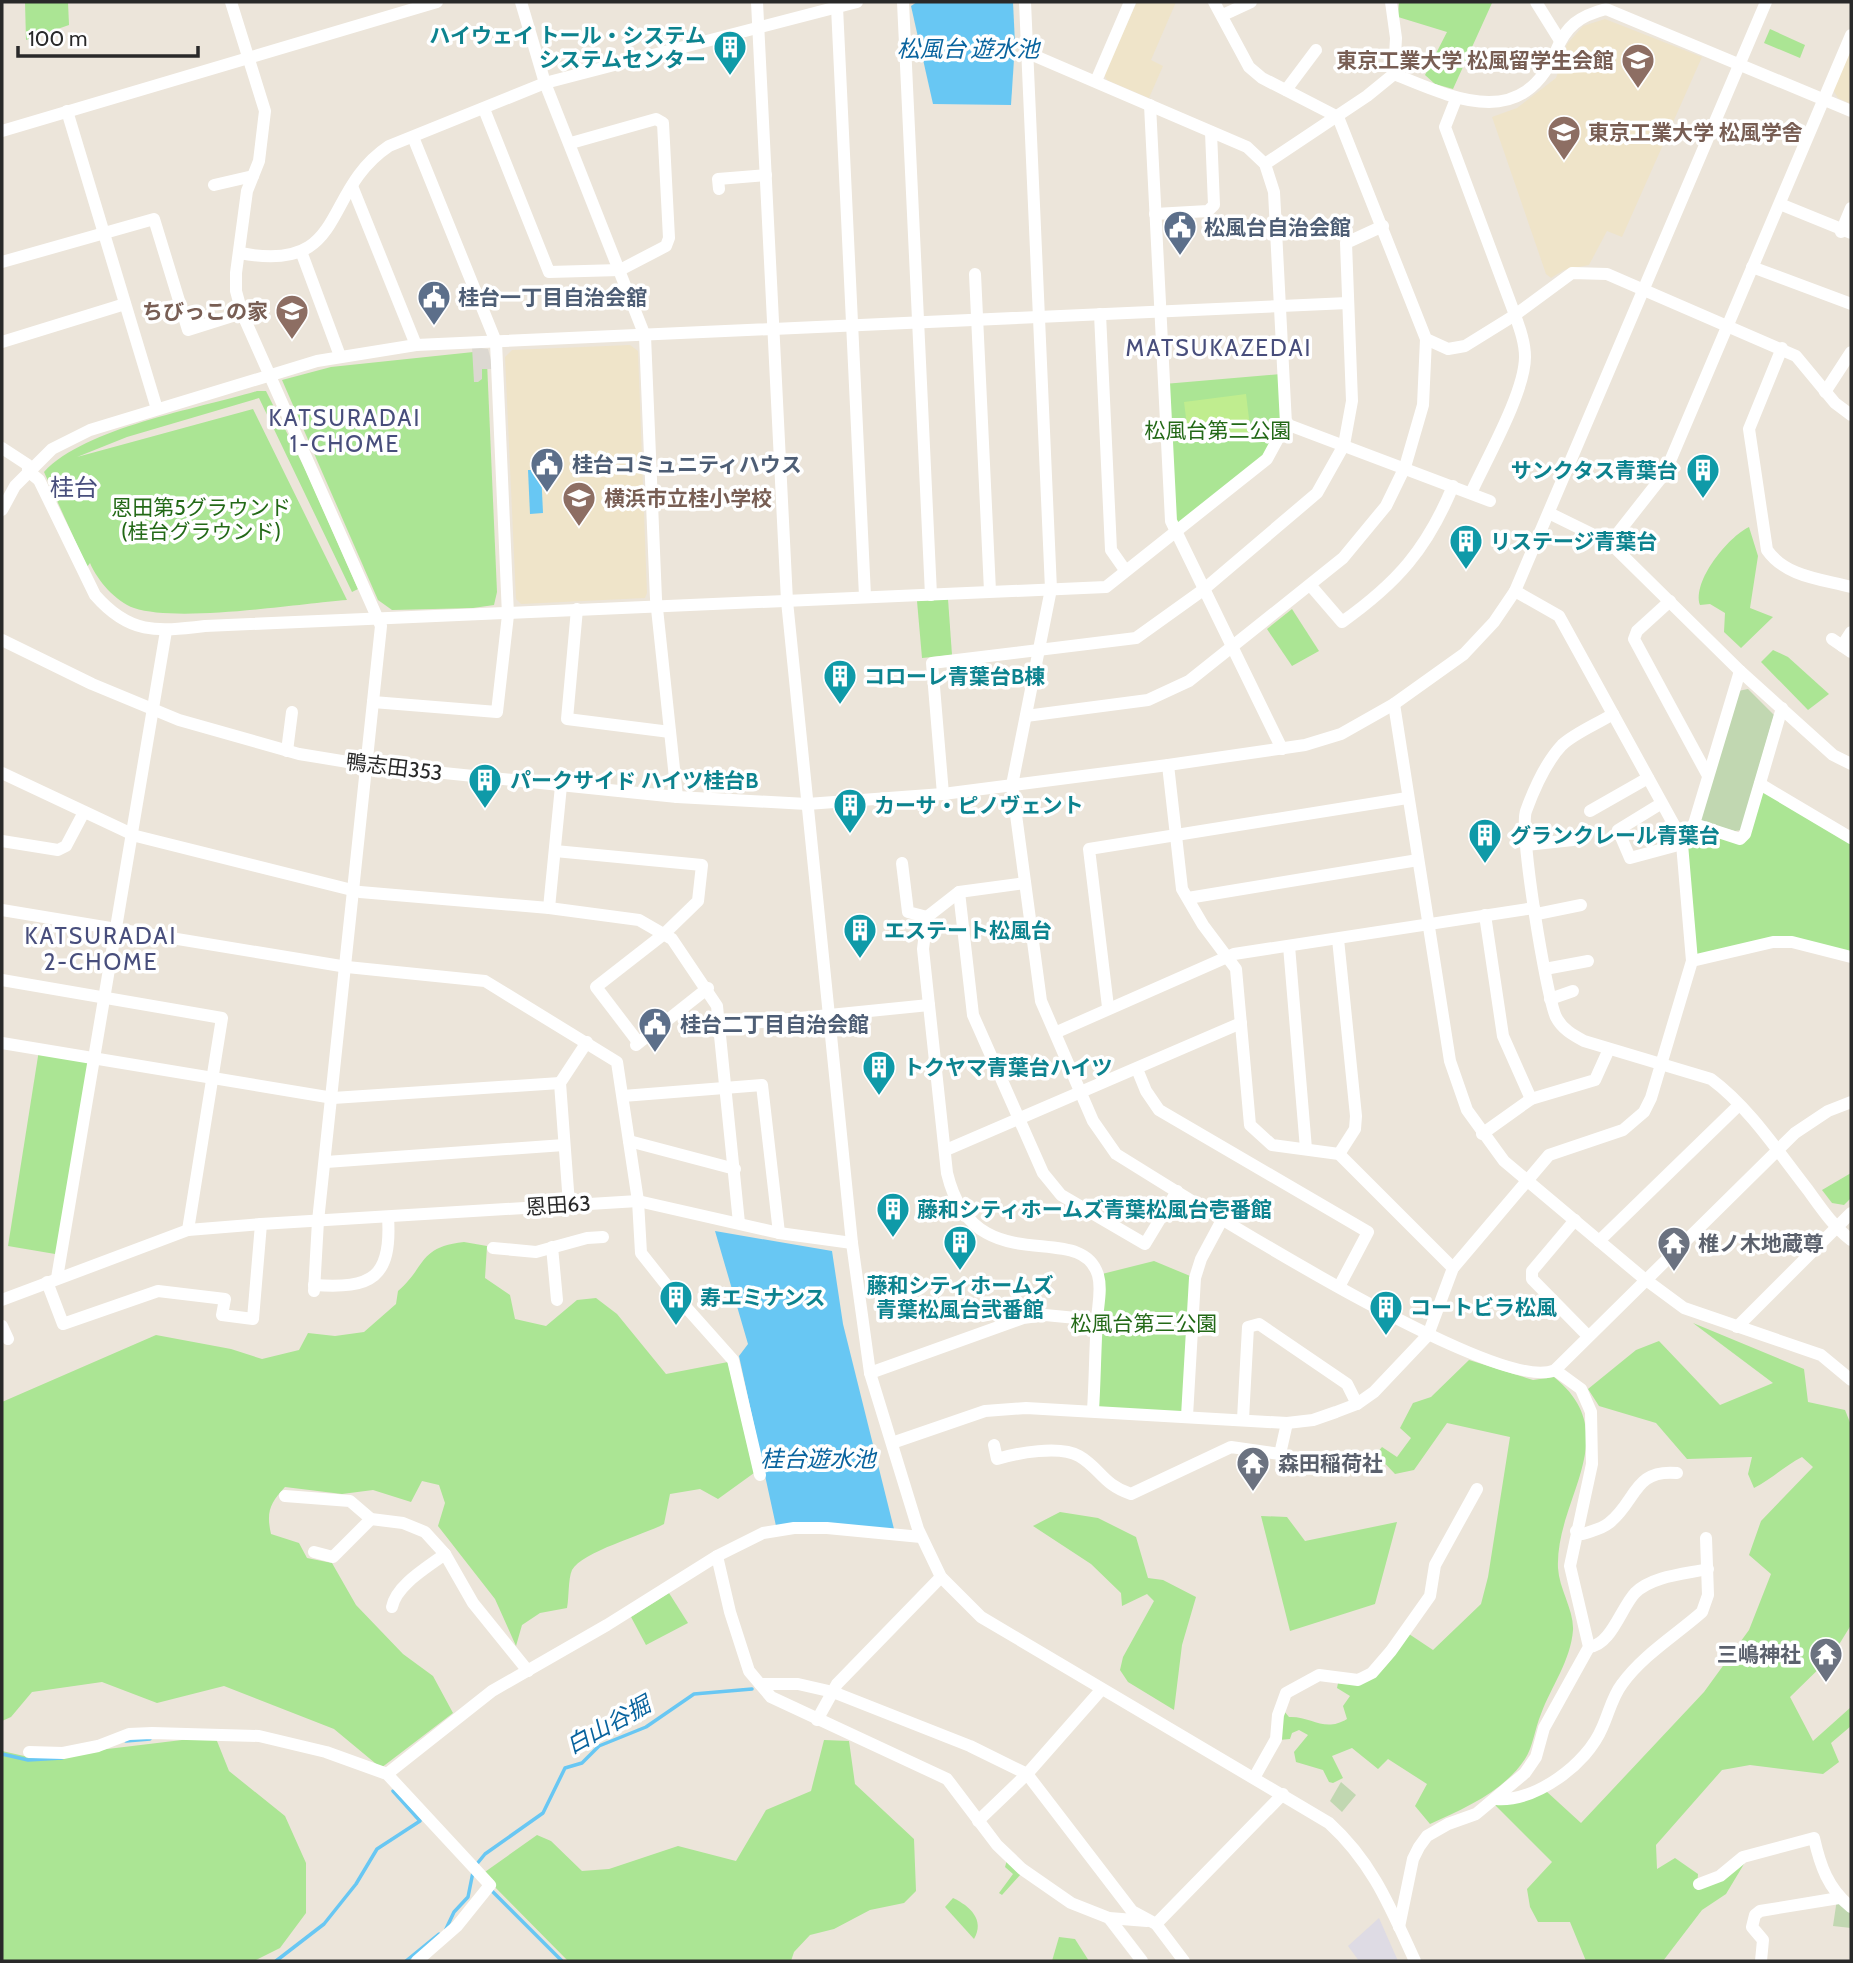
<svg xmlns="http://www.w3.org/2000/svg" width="1853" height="1963" font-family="Cabin,'Noto Sans JP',sans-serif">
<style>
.industrial{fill:#dedbe4}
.education{fill:#efe4c9}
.green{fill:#abe594}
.cemetery{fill:#c1d7b1}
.pitch{fill:#c0ed8f}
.plaza{fill:#dcd8d1}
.water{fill:#68c7f3}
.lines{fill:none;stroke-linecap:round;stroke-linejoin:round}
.stream{stroke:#68c7f3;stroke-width:3.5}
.minor{stroke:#fff;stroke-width:12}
.labels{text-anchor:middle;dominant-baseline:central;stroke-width:7;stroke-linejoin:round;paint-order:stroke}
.culture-label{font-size:21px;font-weight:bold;fill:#0d838f;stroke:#fff;text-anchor:start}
.education-label{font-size:21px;font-weight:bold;fill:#785e54;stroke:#fff;text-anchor:end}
.service-label{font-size:21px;font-weight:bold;fill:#4e5e75;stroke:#fff;text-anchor:start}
.park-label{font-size:21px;fill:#236917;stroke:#fff}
.street-label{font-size:21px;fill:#292929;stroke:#fff}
.worship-label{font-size:21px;font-weight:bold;fill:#5b616d;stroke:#fff;text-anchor:start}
.water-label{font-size:23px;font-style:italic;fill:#08639e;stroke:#fff}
.neighbourhood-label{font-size:23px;letter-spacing:2px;fill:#484e7c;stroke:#fff}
.quarter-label{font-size:24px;fill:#484e7c;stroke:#fff}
</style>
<rect width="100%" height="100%" fill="#ece5da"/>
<path class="industrial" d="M1379,1918L1398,1961H1359L1348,1946Z"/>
<g class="education">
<path d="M1137,2H1176L1151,60L1163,66L1149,98L1107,80L1104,74Z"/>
<path d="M1605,19L1702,57L1622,237L1607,231L1589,265L1564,270L1551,278L1546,274L1492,117L1517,108L1556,78L1567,44L1583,26Z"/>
<path d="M1851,49V104L1838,98L1833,90Z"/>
<path d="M630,345L638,351L647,593L645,598L521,604L516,599L505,357L512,350Z"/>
</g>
<g class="green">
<path d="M25,2H68L69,25L26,40Z"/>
<path d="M1399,2L1492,3L1453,89L1435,84L1425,75L1447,32L1398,17Z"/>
<path d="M1770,29L1805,45L1800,58L1764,43Z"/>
<path d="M483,351L487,362L497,592L494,605L473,608L392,610L378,600L282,380L331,367Z"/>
<path d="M1281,374L1286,424L1267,459L1175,531L1164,384Z"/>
<path d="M257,391H266L306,471L358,589L352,592L259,398L127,437L77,457L253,409L347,600C295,604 179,623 134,608C116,602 97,580 90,563L87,567L44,472C86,427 198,409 257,391Z"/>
<path d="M1749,527L1758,556L1750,608L1773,617L1741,648L1724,632L1725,613L1710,604L1700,605C1692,581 1728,537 1749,527Z"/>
<path d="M948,599L952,655L922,658L917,601Z"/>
<path d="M1292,609L1319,651L1292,666L1267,629Z"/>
<path d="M1773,650L1788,657L1829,694L1808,710L1761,662Z"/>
<path d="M1760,784L1851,838V957L1792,942L1692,961L1685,833L1694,824L1740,839Z"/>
<path d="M39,1050L93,1058L61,1255L8,1246Z"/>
<path d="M1851,1173V1198L1844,1205L1832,1203L1822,1190Z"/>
<path d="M464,1242L487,1246L485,1278L510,1295L515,1319L546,1326L577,1300L596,1298L617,1314L666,1374L728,1362L754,1473L718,1499L700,1489L670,1494L664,1524C643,1535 582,1552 572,1570C568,1579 569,1598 567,1608L540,1613L522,1625L516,1646L495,1599L438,1526L445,1503L439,1485L422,1481L411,1502L373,1490L342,1494L285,1487C270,1503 266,1512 271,1534L299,1543L307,1558L332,1563L356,1605L403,1654L433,1676L453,1713L381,1768L334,1729L224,1686L157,1703L102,1682L32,1692L11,1717L2,1721V1402L156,1335L231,1349L262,1359L299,1350L308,1333L335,1336L364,1332L396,1304L398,1291C426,1267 418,1247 464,1242Z"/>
<path d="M1154,1261L1195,1278L1187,1416L1096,1408L1098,1275Z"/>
<path d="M1693,1323L1804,1369L1808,1402L1845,1410L1851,1425V1625L1832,1656L1790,1697L1813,1741L1851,1707V1726L1831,1743L1839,1762L1823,1774L1750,1765L1722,1770L1656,1845L1657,1869L1675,1858L1698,1874L1697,1887L1747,1859L1726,1894L1702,1910L1663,1961H1586L1570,1922H1538L1530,1907L1527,1889L1552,1862L1494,1804L1546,1791L1581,1823L1704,1692L1749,1630L1771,1574L1749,1555L1761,1521L1813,1467L1802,1457C1784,1466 1771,1480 1754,1488L1748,1474L1752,1457L1687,1459L1656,1423L1599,1406L1588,1389L1636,1350L1659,1341L1720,1405L1773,1383Z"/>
<path d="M1469,1360L1533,1380L1554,1377C1626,1435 1555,1499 1558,1568C1559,1589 1574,1610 1573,1630C1571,1660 1551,1687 1541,1714C1535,1728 1533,1747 1525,1759C1503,1792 1465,1808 1430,1824L1415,1806L1427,1784L1388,1759L1378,1769L1352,1748L1332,1756L1343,1778L1333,1783L1329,1782L1323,1770L1296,1762L1294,1752L1308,1735L1299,1730L1292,1733L1290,1739L1279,1740L1284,1711L1289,1717C1312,1716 1324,1733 1347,1719L1343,1706L1350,1696L1337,1688L1338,1683C1380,1686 1387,1664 1409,1634L1433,1650L1481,1604L1488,1577L1510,1437L1447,1423L1414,1470L1395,1474L1376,1454L1382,1447L1397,1457L1411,1438L1400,1428L1413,1403L1431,1397Z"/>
<path d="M1060,1512L1098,1518L1136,1537L1148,1578L1163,1580L1196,1597L1182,1645L1174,1710L1128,1682L1120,1670L1123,1657L1154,1601L1147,1594L1122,1606L1121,1593L1091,1564L1033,1526Z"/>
<path d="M1261,1516L1287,1517L1305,1541L1397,1522L1375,1604L1290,1631Z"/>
<path d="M669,1593L688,1623L646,1645L631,1617Z"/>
<path d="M215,1736L229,1771L285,1816L306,1863V1913L280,1948L254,1961H2V1751L33,1758Z"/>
<path d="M824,1740L849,1741L855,1784L914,1839L916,1891L904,1903L870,1910L834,1929L810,1935L794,1952L791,1961H568L482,1874L537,1835L551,1841L582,1871L609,1869L678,1846L736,1861L766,1810L811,1791Z"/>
<path d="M1007,1860L1021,1874L1002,1895L999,1893L1013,1874L1005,1867Z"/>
<path d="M953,1898C970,1906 985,1920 974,1939L945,1907Z"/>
<path d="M1059,1937L1075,1939L1089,1961H1052Z"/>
</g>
<g class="cemetery">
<path d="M1748,689L1774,715L1741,830L1735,831L1699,822L1738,691Z"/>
<path d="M1341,1782L1356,1795L1342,1812L1330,1801Z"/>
<path d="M1837,1899L1851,1911V1928L1833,1926Z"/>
</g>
<path class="pitch" d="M1246,394L1251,435L1189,442L1184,402Z"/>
<path class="plaza" d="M472,347L488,349L492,363V369H482V379L478,382H474Z"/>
<g class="water">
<path d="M917,2H1013L1015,44L1011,105L933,104L911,6Z"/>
<path d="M528,470H541L543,513L530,514Z"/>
<path d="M715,1231L832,1251L843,1324L894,1529L776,1526L739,1356L748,1344Z"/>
</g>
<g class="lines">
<g class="stream">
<path d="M126,1741L150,1739"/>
<path d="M2,1754L28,1760L62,1758"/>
<path d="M476,1865L485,1854L543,1813L565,1768L582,1763L599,1746L646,1727L694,1694L752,1689"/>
<path d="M489,1888L562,1961"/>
<path d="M446,1929L454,1912L468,1897L473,1872"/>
<path d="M276,1961L324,1924L356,1884L377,1849L420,1821L393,1791"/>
<path d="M406,1961L439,1934"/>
</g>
<g class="minor">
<path d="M231,2L265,111L259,161L247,191L236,273V291L242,313L381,626L318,1221L314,1291"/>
<path d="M521,2L545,83L645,336L656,599L677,797"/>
<path d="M757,2L787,601L852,1243L870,1373L918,1529L941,1577L981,1617L1329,1823C1373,1863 1391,1909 1415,1961"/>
<path d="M903,2L931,595"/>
<path d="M1025,2L1051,589L1012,785L1041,1001L1093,1121L1116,1154C1181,1194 1497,1397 1555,1370L1795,1133L1828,1111L1851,1102"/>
<path d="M1214,2L1249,67L1262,78L1338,117L1426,339L1448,349L1465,346L1515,315L1572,273L1607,274L1796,356L1835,403L1851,415"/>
<path d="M1536,2L1559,39"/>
<path d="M837,7L865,596"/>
<path d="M1223,15L1251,2"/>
<path d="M1394,74C1453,98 1522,132 1556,51C1566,26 1579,16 1606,9L1851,111"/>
<path d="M1096,81L1130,2"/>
<path d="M1286,90L1316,50"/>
<path d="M1456,99L1445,127L1515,315C1520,329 1525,343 1525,357C1525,392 1486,460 1471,493"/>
<path d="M1150,105L1171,521L1282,749"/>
<path d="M484,109L549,272L620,270L666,246L669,238L663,123L656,119L571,143"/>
<path d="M67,111L157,409"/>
<path d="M2,131L437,2"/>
<path d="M1265,164L1367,96L1394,74L1396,38L1391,2"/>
<path d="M214,185L253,176"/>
<path d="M352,186L416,345"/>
<path d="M719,189L718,179L766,175"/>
<path d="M1780,204L1851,233"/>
<path d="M1155,214L1208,211L1214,205L1211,132"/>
<path d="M1841,232L1851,208"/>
<path d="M240,253C349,274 320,192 389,146L545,83L857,2"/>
<path d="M302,254L340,356"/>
<path d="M2,262L154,219L188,330L242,313"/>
<path d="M1752,267L1851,304"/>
<path d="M975,274L990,591"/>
<path d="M1100,314L1111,550L1125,570"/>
<path d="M2,342L125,304"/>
<path d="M1782,348L1749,429L1767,550C1786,577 1821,579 1851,587"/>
<path d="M1825,392L1851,352"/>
<path d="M1286,424L1490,501"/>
<path d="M2,448L28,465V471L39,480L95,595C129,634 156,632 205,626L1106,587L1267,459L1286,424L1274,192L1265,164L1247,147L1028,53"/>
<path d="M2,510L15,486L52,449L90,430L317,361L416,345L1348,303"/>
<path d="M1549,513L1610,543L1740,671L1833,755L1851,764"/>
<path d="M1610,543L1665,473L1851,35"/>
<path d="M1311,586L1342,622C1397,583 1427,549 1453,486"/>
<path d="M1515,591L1559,616L1679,834L1682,844L1630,858L1618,830L1662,803"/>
<path d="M1670,601L1637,631L1634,639L1707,774"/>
<path d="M577,609L567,719L670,732"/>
<path d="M1832,639L1851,652"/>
<path d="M2,640L92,684L179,720L299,754L366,765L677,797L807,804L943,794L1168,765L1305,745L1341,734L1394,704L1464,654L1494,622L1515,591L1766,2"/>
<path d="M1842,646L1851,632"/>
<path d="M373,702L497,712L508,615L496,342L413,137"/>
<path d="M1394,704L1450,1061L1467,1110L1504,1161L1642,1277L1684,1308L1821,1355L1851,1380"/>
<path d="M1613,714C1597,724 1575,733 1562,745C1546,762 1534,789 1526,811C1519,830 1546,995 1556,1017C1562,1029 1573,1035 1584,1041L1711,1079C1749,1107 1779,1153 1808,1190C1821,1208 1833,1226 1851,1240"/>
<path d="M1026,716L1148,700L1189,681L1343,558L1386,506L1405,467L1423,405L1426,339"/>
<path d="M287,751L292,712"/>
<path d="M1168,765L1182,889L1203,925L1236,969L1250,1125L1272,1145L1339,1154L1453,1268"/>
<path d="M2,773L136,836L360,892L549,908L639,920L672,939L717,1006L739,1223"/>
<path d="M1760,784L1851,838"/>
<path d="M943,794L932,663L1136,638L1203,590L1317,493L1344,445L1352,401L1346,243L1383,226"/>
<path d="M1590,811L1648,778"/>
<path d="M1694,824L1740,839L1745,834L1782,708"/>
<path d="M2,841L58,850L66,846L84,812"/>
<path d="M1526,845L1573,840"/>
<path d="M555,851L702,865L698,901L664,934L596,987L638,1042"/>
<path d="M902,863L908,912L927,917"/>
<path d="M1025,883L959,892L927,917L923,949L947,1173C974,1286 1080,1217 1098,1275C1102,1289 1098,1305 1097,1319C1095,1349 1095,1380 1093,1410"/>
<path d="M959,892L973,1015L1043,1173L1061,1195L1145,1244L1177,1191"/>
<path d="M1188,898L1418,860"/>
<path d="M549,908L561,786"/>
<path d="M2,910L347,967L485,981L617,1062L638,1201L641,1253L668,1287L733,1360L760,1475"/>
<path d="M1537,914L1581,905"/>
<path d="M1485,915L1503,1036L1531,1099"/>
<path d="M1338,939L1356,1116L1355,1129L1339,1154"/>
<path d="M1289,946L1306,1149"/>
<path d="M1692,961L1773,942H1792L1851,957"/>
<path d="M1545,969L1588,961"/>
<path d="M2,980L222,1018L188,1230"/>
<path d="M1550,999L1573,991"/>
<path d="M1108,1007L1089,849L1407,798"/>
<path d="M721,1026L929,1005"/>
<path d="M1057,1032L1234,954L1534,908"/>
<path d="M2,1043L333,1098L560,1083"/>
<path d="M636,1045L708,988"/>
<path d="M1137,1069L1146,1091L1159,1110L1368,1232L1340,1285"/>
<path d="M623,1096L762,1085L779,1233"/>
<path d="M1482,1134L1531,1099L1595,1080L1609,1049"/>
<path d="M629,1141L735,1169"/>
<path d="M946,1150L1241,1023"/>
<path d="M326,1162L564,1145"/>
<path d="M569,1204L560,1083L587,1042"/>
<path d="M1575,1220L1532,1271V1279L1588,1336"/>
<path d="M1599,1241L1739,1105"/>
<path d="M552,1247L557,1300"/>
<path d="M493,1248L536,1252L587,1238L603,1237"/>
<path d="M57,1278L166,631"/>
<path d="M47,1282L63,1324L158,1291L225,1299L222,1315L253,1319L261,1224"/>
<path d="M314,1285C372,1289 392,1278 388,1217"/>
<path d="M2,1300L188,1230L261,1224L638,1201L779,1233L852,1243"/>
<path d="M2,1326L8,1339"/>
<path d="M1737,1327L1851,1213"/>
<path d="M870,1373L1023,1318L1045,1315L1097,1320"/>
<path d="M1187,1416L1195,1278L1201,1259L1223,1218"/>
<path d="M1243,1419L1248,1327L1259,1324L1347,1384L1357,1404"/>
<path d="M892,1443L985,1411L1026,1408L1287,1423L1313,1420L1336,1412L1357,1404L1374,1392L1428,1335L1453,1268L1549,1155L1623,1130L1644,1112L1651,1098L1692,961L1682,844L1685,833L1694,824L1740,671"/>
<path d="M994,1445L997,1459C1017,1453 1060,1445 1079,1456C1100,1468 1103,1485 1131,1494L1231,1447L1280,1454L1287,1423"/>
<path d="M285,1496L350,1501L371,1519L403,1523L425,1532L445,1554L473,1603L528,1671"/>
<path d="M1576,1531L1583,1534C1591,1531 1602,1529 1609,1523C1637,1501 1633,1469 1677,1473"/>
<path d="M314,1552L333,1557L371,1519"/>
<path d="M717,1556L730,1612L749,1671L771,1697L947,1779L997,1845L1022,1869L1071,1903L1109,1918L1147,1921"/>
<path d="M392,1607C396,1585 428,1567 445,1554"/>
<path d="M1589,1647C1611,1645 1621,1608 1635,1593C1652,1576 1685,1574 1708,1569"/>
<path d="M760,1684H798L833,1692L970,1746L1027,1774L1132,1911L1156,1924L1184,1961"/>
<path d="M817,1720L837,1684L941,1577"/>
<path d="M29,1752L63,1753L98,1746L129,1734L152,1733L259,1736L326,1752L387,1774L490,1885L457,1926L417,1961"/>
<path d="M387,1774L492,1691L607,1625L717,1556L763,1533L794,1528H827L921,1537"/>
<path d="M1254,1778L1276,1739L1278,1715L1286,1693L1319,1675L1358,1680L1372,1673L1391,1651L1430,1596L1435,1565L1477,1489"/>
<path d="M1496,1799C1536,1802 1587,1764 1602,1728C1609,1713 1612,1697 1622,1684C1643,1655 1676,1635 1702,1612L1708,1595L1706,1538"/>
<path d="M978,1821L1027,1774L1101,1690"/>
<path d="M1699,1884L1720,1876L1743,1857L1814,1838C1820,1865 1828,1889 1851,1907"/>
<path d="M1109,1918L1142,1961"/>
<path d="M1156,1924L1283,1794"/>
<path d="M1399,1927L1413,1859L1419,1847L1427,1836L1448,1824L1476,1814L1525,1773L1536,1757L1544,1728L1589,1647L1570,1566L1592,1464L1591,1412L1581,1389L1555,1370"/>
<path d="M1761,1961L1763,1940L1752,1927L1755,1915L1760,1911L1839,1898"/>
</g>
</g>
<defs>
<symbol id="building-pin" viewBox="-11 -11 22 30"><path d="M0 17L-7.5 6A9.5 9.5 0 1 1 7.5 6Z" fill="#0f9aa8" stroke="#fff"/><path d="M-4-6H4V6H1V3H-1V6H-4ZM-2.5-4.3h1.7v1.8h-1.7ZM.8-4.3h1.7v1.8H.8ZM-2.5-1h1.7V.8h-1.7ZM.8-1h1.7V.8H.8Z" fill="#fff"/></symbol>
<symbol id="university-pin" viewBox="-11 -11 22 30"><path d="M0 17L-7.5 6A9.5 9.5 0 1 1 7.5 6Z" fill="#8d6e63" stroke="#fff"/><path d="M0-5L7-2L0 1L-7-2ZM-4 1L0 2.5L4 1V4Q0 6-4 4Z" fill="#fff"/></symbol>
<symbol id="civic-pin" viewBox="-11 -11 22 30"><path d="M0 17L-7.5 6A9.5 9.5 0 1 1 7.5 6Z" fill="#5c6f8a" stroke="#fff"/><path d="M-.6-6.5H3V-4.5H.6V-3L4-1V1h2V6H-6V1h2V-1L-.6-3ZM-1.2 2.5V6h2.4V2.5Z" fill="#fff"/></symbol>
<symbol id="school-pin" viewBox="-11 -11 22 30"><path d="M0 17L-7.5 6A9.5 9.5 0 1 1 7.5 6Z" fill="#8d6e63" stroke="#fff"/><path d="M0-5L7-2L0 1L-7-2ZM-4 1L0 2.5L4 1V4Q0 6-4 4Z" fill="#fff"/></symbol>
<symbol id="temple-pin" viewBox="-11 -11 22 30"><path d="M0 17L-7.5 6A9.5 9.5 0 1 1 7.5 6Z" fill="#6b7280" stroke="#fff"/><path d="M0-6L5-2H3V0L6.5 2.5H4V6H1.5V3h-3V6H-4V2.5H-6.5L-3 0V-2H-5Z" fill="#fff"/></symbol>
</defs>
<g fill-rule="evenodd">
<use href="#building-pin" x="711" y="28" width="38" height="52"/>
<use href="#university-pin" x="1619" y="41" width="38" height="52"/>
<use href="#university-pin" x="1545" y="113" width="38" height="52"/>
<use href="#civic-pin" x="1161" y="208" width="38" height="52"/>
<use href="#civic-pin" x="415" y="278" width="38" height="52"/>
<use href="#school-pin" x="273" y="292" width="38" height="52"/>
<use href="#civic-pin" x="528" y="445" width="38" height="52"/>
<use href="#building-pin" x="1684" y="451" width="38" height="52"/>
<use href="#school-pin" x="560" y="479" width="38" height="52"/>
<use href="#building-pin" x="1447" y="522" width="38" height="52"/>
<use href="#building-pin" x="821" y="657" width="38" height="52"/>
<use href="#building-pin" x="466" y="761" width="38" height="52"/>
<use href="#building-pin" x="831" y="786" width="38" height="52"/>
<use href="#building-pin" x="1466" y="816" width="38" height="52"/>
<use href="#building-pin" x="841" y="911" width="38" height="52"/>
<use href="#civic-pin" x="636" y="1005" width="38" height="52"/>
<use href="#building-pin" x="860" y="1048" width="38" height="52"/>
<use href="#building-pin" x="874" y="1190" width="38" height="52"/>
<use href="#building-pin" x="941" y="1223" width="38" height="52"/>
<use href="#temple-pin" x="1655" y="1224" width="38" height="52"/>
<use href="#building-pin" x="657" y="1278" width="38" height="52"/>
<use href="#building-pin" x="1367" y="1288" width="38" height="52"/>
<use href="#temple-pin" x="1234" y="1444" width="38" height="52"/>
<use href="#temple-pin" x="1807" y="1635" width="38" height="52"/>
</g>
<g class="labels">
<g class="culture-label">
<text x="706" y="35" text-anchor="end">ハイウェイ トール・システム<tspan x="706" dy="24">システムセンター</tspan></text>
<text x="1678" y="470" text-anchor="end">サンクタス青葉台</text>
<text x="1490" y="541">リステージ青葉台</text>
<text x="864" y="676">コローレ青葉台B棟</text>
<text x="510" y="780">パークサイド ハイツ桂台B</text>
<text x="874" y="805">カーサ・ピノヴェント</text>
<text x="1510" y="835">グランクレール青葉台</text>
<text x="884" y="930">エステート松風台</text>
<text x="903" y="1067">トクヤマ青葉台ハイツ</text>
<text x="917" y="1209">藤和シティホームズ青葉松風台壱番館</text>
<text x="960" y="1285" text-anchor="middle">藤和シティホームズ<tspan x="960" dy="24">青葉松風台弐番館</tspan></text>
<text x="700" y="1297">寿エミナンス</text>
<text x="1410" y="1307">コートビラ松風</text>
</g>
<g class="education-label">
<text x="1614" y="60">東京工業大学 松風留学生会館</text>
<text x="1588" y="132" text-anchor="start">東京工業大学 松風学舎</text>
<text x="268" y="311">ちびっこの家</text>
<text x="604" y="498" text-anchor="start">横浜市立桂小学校</text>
</g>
<g class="service-label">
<text x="1204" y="227">松風台自治会館</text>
<text x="458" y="297">桂台一丁目自治会舘</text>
<text x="572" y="464">桂台コミュニティハウス</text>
<text x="680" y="1024">桂台二丁目自治会館</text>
</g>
<g class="park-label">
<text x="1218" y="430">松風台第二公園</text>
<text x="201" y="507">恩田第5グラウンド<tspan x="201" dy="24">(桂台グラウンド)</tspan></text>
<text x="1144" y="1323">松風台第三公園</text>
</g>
<g class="street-label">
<text transform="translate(394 767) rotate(7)">鴨志田353</text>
<text transform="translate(558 1205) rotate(-4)">恩田63</text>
</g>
<g class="worship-label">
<text x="1698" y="1243">椎ノ木地蔵尊</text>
<text x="1278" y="1463">森田稲荷社</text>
<text x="1801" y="1654" text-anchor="end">三嶋神社</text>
</g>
<g class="water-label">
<text x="968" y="49">松風台 遊水池</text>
<text x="818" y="1459">桂台遊水池</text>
<text transform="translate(608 1725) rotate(-29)">白山谷掘</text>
</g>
<g class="neighbourhood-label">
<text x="1219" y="348">MATSUKAZEDAI</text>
<text x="345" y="418">KATSURADAI<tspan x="345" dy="26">1-CHOME</tspan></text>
<text x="101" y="936">KATSURADAI<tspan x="101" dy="26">2-CHOME</tspan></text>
</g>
<g class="quarter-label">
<text x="74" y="487">桂台</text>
</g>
</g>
<rect width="1853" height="1963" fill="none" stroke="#292929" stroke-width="7"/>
<path d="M18 46v10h180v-10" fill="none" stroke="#292929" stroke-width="3.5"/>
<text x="28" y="46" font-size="21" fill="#292929" stroke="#ffffff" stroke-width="5" paint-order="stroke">100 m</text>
</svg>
